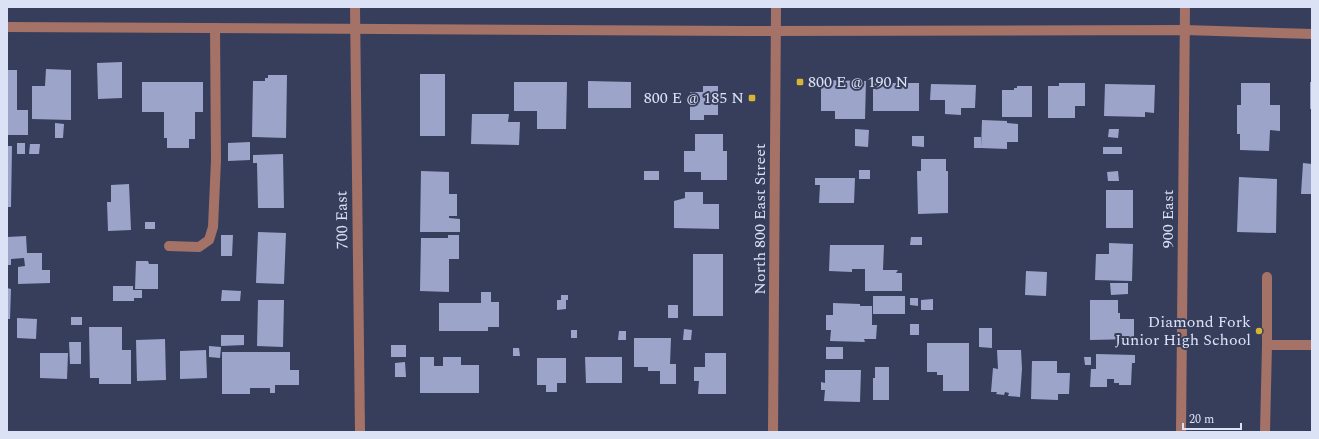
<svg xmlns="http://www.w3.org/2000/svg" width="1319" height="439" font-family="Spectral,serif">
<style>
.building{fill:#9ca5c9}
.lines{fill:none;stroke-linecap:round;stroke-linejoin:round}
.minor{stroke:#a47266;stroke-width:10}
.poi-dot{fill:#d6b534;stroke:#373e5c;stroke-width:1.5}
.labels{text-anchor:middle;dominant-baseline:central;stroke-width:4;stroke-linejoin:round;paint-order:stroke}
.poi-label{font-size:16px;fill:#dce2f5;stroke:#373e5c;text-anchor:end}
.street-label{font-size:16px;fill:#dce2f5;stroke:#373e5c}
</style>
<rect width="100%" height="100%" fill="#373e5c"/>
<g class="building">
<path d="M122,62V98L98,99L97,63Z"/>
<path d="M46,69L71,70V120L32,119V86H45Z"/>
<path d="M7,70H17V110H28V135H7Z"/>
<rect x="420" y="74" width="25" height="62"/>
<path d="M268,75H287L286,138L252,137L253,81H265V78H268Z"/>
<path d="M821,80L866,81L865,119H835V111H821Z"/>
<path d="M588,81L631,82V108H588Z"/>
<path d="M142,82H203V112H195V139H189V148H167V138H164V112H142Z"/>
<path d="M514,82H567L566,129H537V111H514Z"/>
<rect x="1310" y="82" width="2" height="27"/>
<rect x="873" y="83" width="46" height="28"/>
<path d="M1059,83H1085V106H1075V118H1048V86H1059Z"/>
<path d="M1241,83H1270V105H1280V131L1270,130L1269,151L1240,150V134H1237V105H1241Z"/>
<path d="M931,84L976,85L975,108H961V115L945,114V100H930Z"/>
<path d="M1105,84L1155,85L1154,113L1145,112V117L1104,116Z"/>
<path d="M703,86H718V115H704V120H690V92H703Z"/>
<path d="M1017,86H1032V117H1002V90H1014V88H1017Z"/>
<path d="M472,114H509L508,122H520L519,145L471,144Z"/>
<path d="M982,120L1007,121V123L1018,124V142H1007V149L981,148Z"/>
<path d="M55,123L64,124L63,138H55Z"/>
<path d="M855,129L869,130L868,147L855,146Z"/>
<path d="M1109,129H1119L1118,138L1108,137Z"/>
<path d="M695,134H723V151H727V180H701V172H684V151H695Z"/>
<path d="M912,136H924V147L912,146Z"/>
<rect x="974" y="137" width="7" height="11"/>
<path d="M250,142V160L228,161V143Z"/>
<rect x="17" y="143" width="8" height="11"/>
<path d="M30,144H40L39,154H29Z"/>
<path d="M7,146H12L11,207H7Z"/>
<rect x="1103" y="147" width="19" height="7"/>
<path d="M283,154L284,208H258L257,163H253V155Z"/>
<path d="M921,159H946V171H948V213L918,214L917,171H921Z"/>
<path d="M1303,163L1312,164V194H1301Z"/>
<rect x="859" y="170" width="11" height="9"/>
<path d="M421,171L449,172V194H457V216H449V218L460,219V232H420Z"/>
<rect x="644" y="171" width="15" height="9"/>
<path d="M1118,171L1119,181H1108L1107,172Z"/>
<path d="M1239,177L1277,179L1276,233L1237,232Z"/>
<path d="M815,178H855L854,203H819L820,185H815Z"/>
<path d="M129,184L131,230L108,231L107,202H111V185Z"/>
<rect x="1106" y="190" width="27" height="38"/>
<path d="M685,192H703V204H719V229L674,228V201L685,198Z"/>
<rect x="145" y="222" width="10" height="7"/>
<path d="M258,232L286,233L284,284L256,283Z"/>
<path d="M221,235H233L232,256H221Z"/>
<path d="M448,235H459V259H449V292L420,291L421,238H448Z"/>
<path d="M26,236L27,253H42V270H50V283L18,284V267L25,266L24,258L11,259V265H7V237Z"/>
<path d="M911,237H922V245H910Z"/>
<path d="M1109,243L1133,244L1132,281L1095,280L1096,254H1109Z"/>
<path d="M830,245H884L883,270H898L896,273H902V291H865V269H852V272L829,271Z"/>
<rect x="693" y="254" width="30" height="62"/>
<path d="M136,261H148L149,264H158V289H135Z"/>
<path d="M1026,271L1047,272L1046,296L1025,295Z"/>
<path d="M1110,283H1128V294L1111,295Z"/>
<path d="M113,286H133V290H142V298H134V301H113Z"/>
<path d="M7,288L11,289L10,319H7Z"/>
<path d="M222,290L241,291L240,301H221Z"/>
<path d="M481,292H491V302H499V327H488V331H439V303H481Z"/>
<path d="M561,295H568V300H566V309L557,310V300H561Z"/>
<rect x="873" y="296" width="32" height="18"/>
<path d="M910,298H918V306L910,305Z"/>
<path d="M933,299V310H921V300Z"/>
<path d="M258,300H284L283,347L257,346Z"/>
<path d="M1090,300H1118V313H1120V319H1134V339L1090,340Z"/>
<path d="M833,303L860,304V306H872V325H877L876,339H864L865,342L830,341L831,330H826V315H833Z"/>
<rect x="668" y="305" width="10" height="13"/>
<rect x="71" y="317" width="11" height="8"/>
<path d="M17,318L37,319L36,339L17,338Z"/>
<rect x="910" y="324" width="9" height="11"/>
<path d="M89,327H122V350H131V384H99V378H90Z"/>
<path d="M979,328H992V348L979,347Z"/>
<path d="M684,329L692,330L691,340H683Z"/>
<rect x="571" y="330" width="6" height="8"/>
<path d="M619,331H626V340H618Z"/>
<path d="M221,335H244V345L221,346Z"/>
<path d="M634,338H671L670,364H676V384H660V371H648V367H634Z"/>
<path d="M165,339L166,380L137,381L136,340Z"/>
<path d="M69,342H81V364H70Z"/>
<path d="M927,343H969V391H943V375H937V372H927Z"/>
<rect x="391" y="345" width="15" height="12"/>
<path d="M209,346L221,347L220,358L209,357Z"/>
<rect x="826" y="347" width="17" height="12"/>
<path d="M513,348H519L520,356H513Z"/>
<path d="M206,350L207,378L180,379V351Z"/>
<path d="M997,350H1021L1022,369L1020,397L1008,396L1009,393L1005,392L1004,395L996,394L997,392H991L993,368L998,369Z"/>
<path d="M222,352H290V370H299V385H275V393H270V388H250V394H222Z"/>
<path d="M40,353H68L67,379L40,378Z"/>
<path d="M705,353H726V394H698L699,381H694V367H705Z"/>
<path d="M1096,354L1135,355V363H1132L1131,385H1119V383H1114V379H1107V387H1090L1091,369H1096Z"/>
<path d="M420,357H434V366H443V357H461V365H479V393H420Z"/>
<path d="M585,357H622V383H586Z"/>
<path d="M1084,357H1091V365H1085Z"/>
<path d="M537,358H566V383H557V392H546V385H537Z"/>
<path d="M1032,361H1057V373H1070L1069,394H1058V400L1031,399Z"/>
<path d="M405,362L406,377H395V363Z"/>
<path d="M875,367H889V400H873V378H875Z"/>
<path d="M825,370H861L860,402L824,401L825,390H821V382L825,383Z"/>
</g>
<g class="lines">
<g class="minor">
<path d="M355,7L360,432"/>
<path d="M7,27L747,31L1185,30L1312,34"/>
<path d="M169,246L199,247L209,240L213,227L216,160L215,28"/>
<path d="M1267,345V277"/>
<path d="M773,432L776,7"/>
<path d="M1181,432L1185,7"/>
<path d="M1265,432L1267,345H1312"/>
</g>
</g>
<g class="poi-dot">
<rect x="796" y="78" width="8" height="8" rx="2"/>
<rect x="748" y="94" width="8" height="8" rx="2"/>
<circle cx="1259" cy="331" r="4"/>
</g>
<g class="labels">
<g class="poi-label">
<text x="808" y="82" text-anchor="start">800 E @ 190 N</text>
<text x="744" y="98">800 E @ 185 N</text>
<text x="1251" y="322">Diamond Fork<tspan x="1251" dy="18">Junior High School</tspan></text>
</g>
<g class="street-label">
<text transform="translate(760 219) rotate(-90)">North 800 East Street</text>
<text transform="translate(1168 219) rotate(-90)">900 East</text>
<text transform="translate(342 220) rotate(-91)">700 East</text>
</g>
</g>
<rect width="1319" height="439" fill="none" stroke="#dce2f5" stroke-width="16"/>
<path d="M1183 423v6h58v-6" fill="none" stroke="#dce2f5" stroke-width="2"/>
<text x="1189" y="423" font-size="12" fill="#dce2f5" stroke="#373e5c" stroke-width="3" paint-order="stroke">20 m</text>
</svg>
